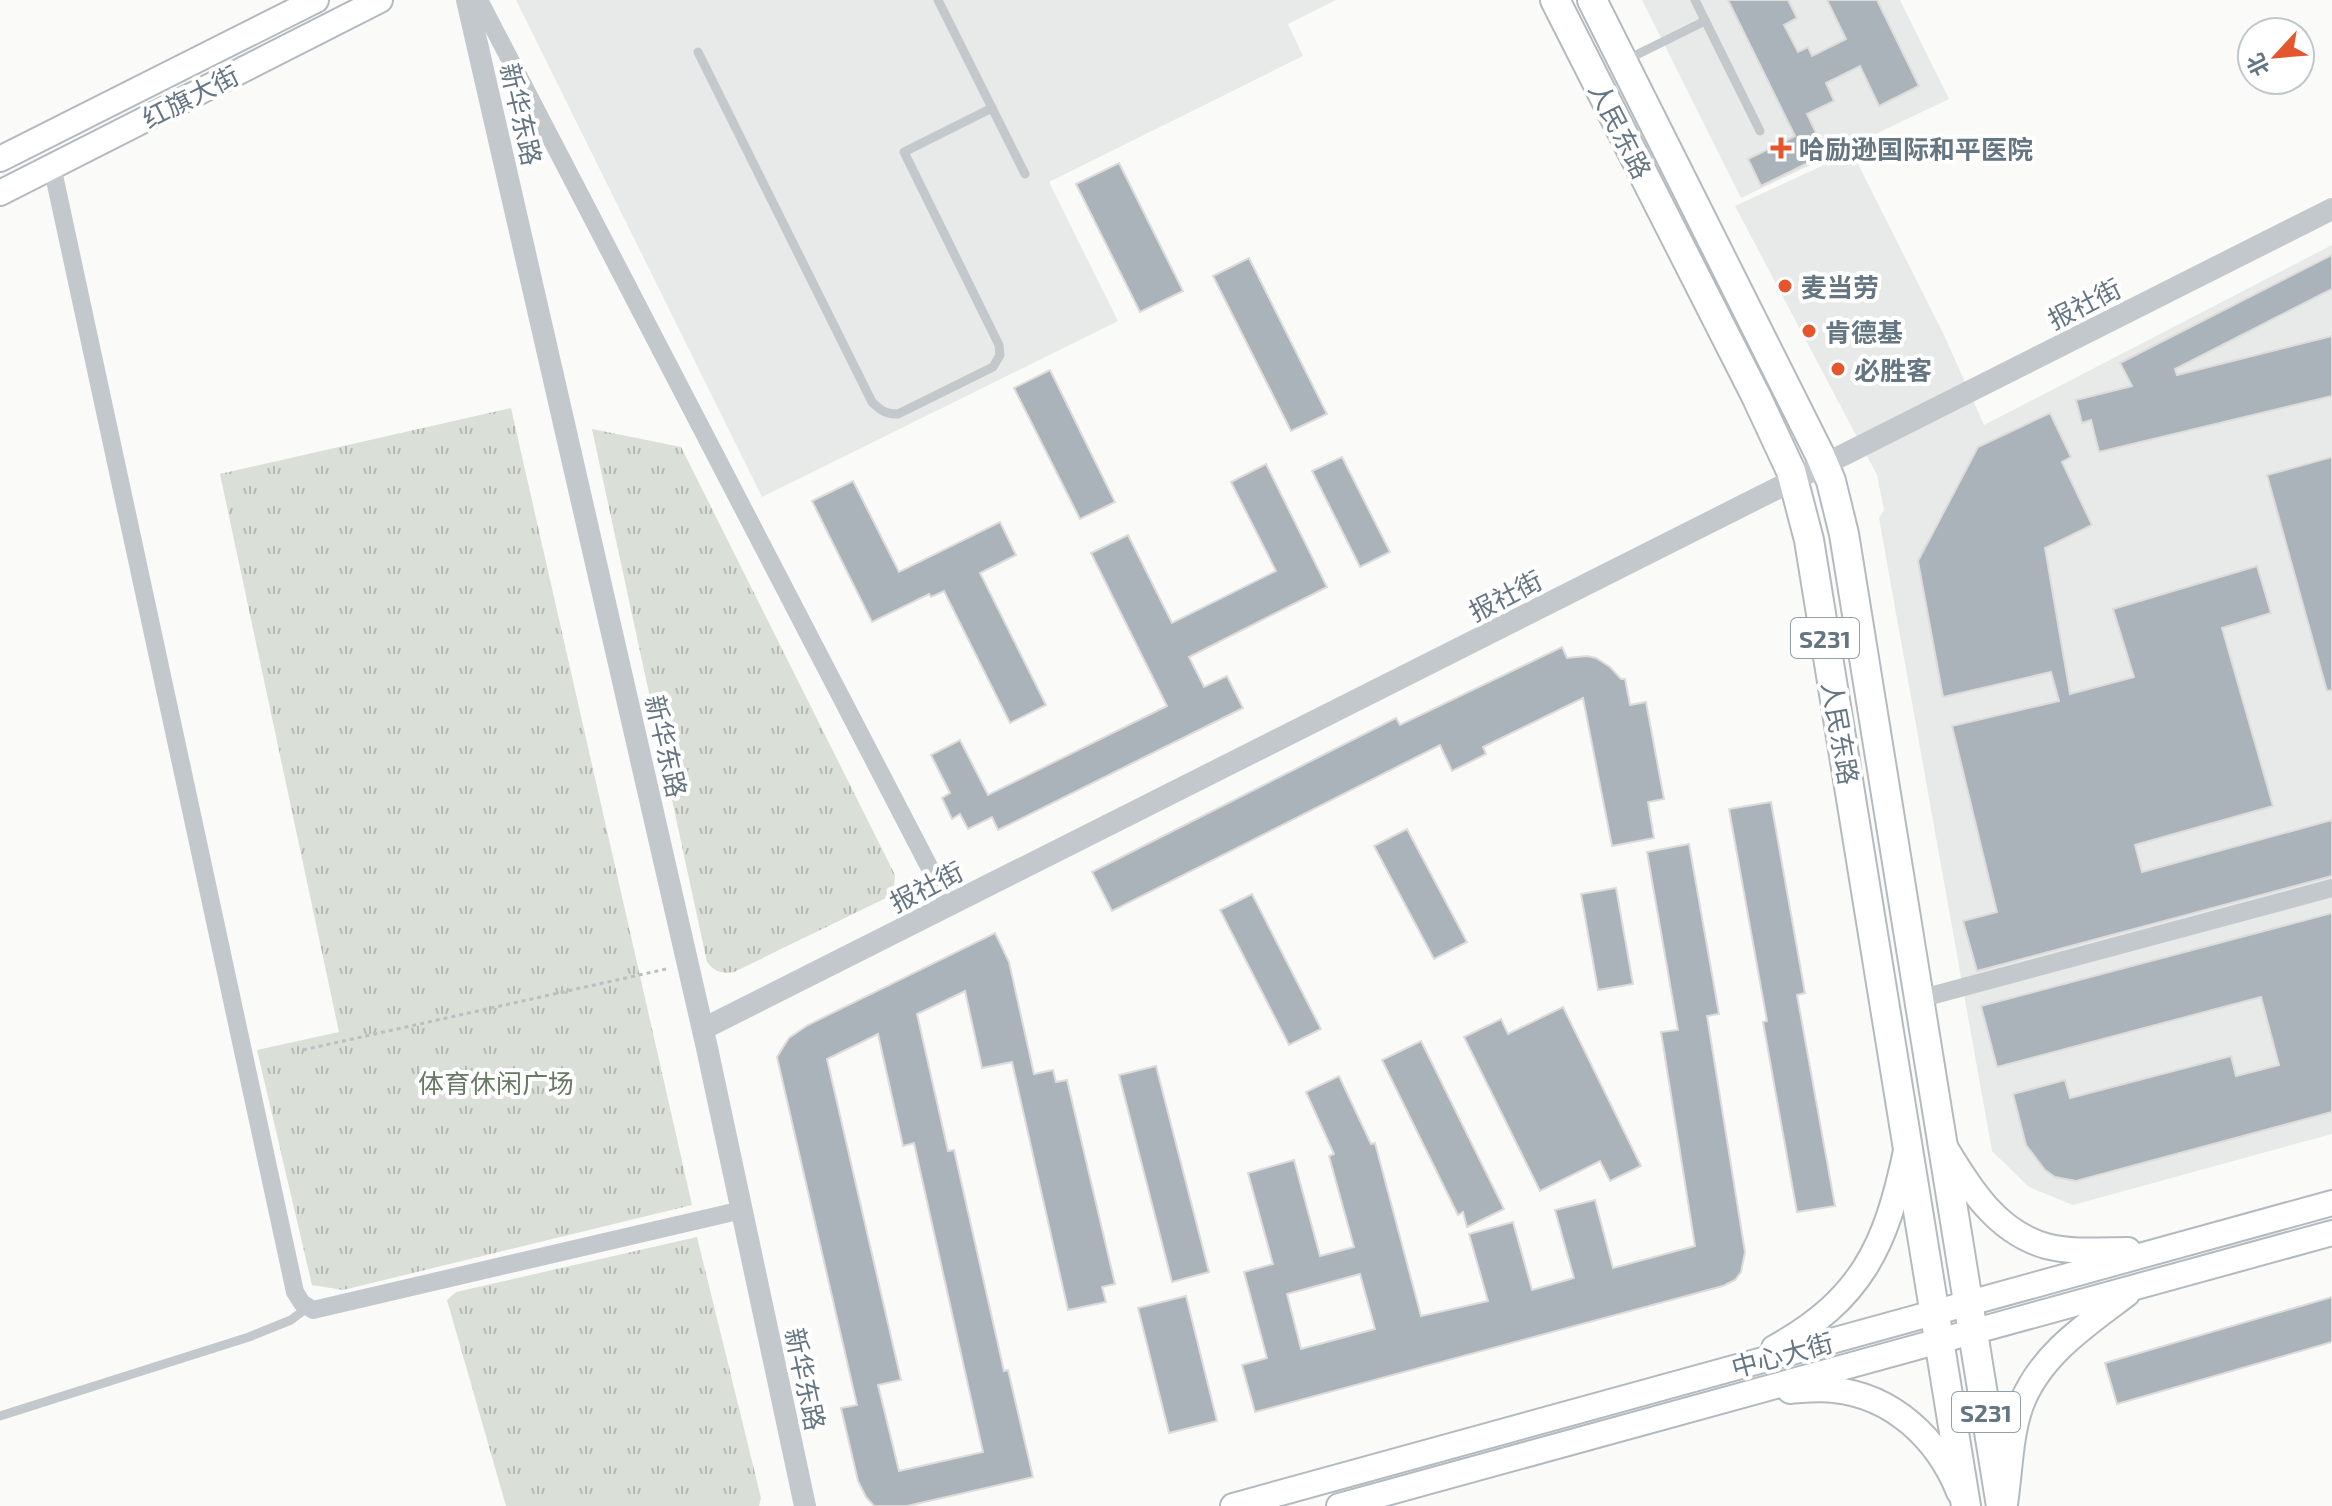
<svg xmlns="http://www.w3.org/2000/svg" width="2332" height="1506" font-family="'Exo 2','Noto Sans SC',sans-serif">
<style>
.built{fill:#e8e9e9}
.park{fill:url(#park-tufts)}
.building{fill:#aab3b9;stroke:#dcdcda;stroke-width:2;fill-rule:evenodd}
.lines{fill:none;stroke-linecap:round;stroke-linejoin:round}
.secondary-casing{stroke:#b3babf;stroke-width:28}
.primary-casing{stroke:#b5babe;stroke-width:32}
.path{stroke:#bbbfc2;stroke-width:3;stroke-dasharray:4 4;stroke-linecap:butt}
.service{stroke:#c3c8cc;stroke-width:9}
.minor{stroke:#c3c8cc;stroke-width:18}
.tertiary{stroke:#c3c8cc;stroke-width:22}
.secondary{stroke:#fff;stroke-width:24}
.primary{stroke:#fff;stroke-width:28}
.poi-dot{fill:#e4572e;stroke:#fff;stroke-width:3}
.labels{text-anchor:middle;dominant-baseline:central;stroke-width:8;stroke-linejoin:round;paint-order:stroke}
.shield{fill:#fff;stroke:#939fa8;stroke-width:2}
.shield-label{font-size:24px;font-weight:bold;fill:#657683}
.street-label{font-size:26px;fill:#657683;stroke:#fff}
.poi-label{font-size:26px;font-weight:bold;fill:#657683;stroke:#fff;text-anchor:start}
.park-label{font-size:26px;fill:#687a64;stroke:#fff}
</style>
<defs>
<pattern id="park-tufts" width="24" height="20" patternUnits="userSpaceOnUse" patternTransform="scale(2)"><rect width="24" height="20" fill="#dadfd7"/><path d="M3 7l-1-3M5 7V3M7 7l1-3M15 17l-1-3M17 17v-4M19 17l1-3" fill="none" stroke="#b4b9b4"/></pattern>
</defs>
<rect width="100%" height="100%" fill="#fafaf8"/>
<g class="built">
<path d="M516,0H1336L1288,24L1303,56L1049,182L1118,321L762,497Z"/>
<path d="M1642,0H1900L1949,99L1741,198Z"/>
<path d="M1852,152L1944,335L1984,425L2332,245V1134L2073,1205L2029,1187L1992,1151L1879,518L1884,510L1877,475L1735,206Z"/>
</g>
<g class="park">
<path d="M511,408L692,1205L343,1290L312,1285L257,1050L339,1032L220,474Z"/>
<path d="M592,429L681,447L895,875L894,886L886,898L734,972C721,974 715,972 707,962Z"/>
<path d="M697,1237L761,1498L759,1506H506L447,1300L456,1292Z"/>
</g>
<g class="building">
<path d="M1728,0H1788L1797,18L1784,25L1798,52L1808,47L1812,56L1846,39L1827,0H1877L1919,86L1879,106L1860,66L1826,83L1834,101L1807,114L1826,154L1761,186L1748,159L1795,136Z"/>
<path d="M1119,163L1183,291L1140,312L1076,184Z"/>
<path d="M2332,255V289L2175,369L2177,375L2332,336V396L2099,452L2091,420L2082,423L2076,400L2132,386L2120,363Z"/>
<path d="M1249,258L1327,414L1291,431L1213,276Z"/>
<path d="M1050,370L1115,502L1080,519L1014,388Z"/>
<path d="M2050,413L2071,457L2062,462L2092,525L2045,548L2070,694L2134,677L2113,609L2257,566L2271,613L2222,628L2273,806L2135,845L2142,872L2332,820V876L1977,971L1963,921L1997,912L1952,726L2059,701L2051,672L1943,697L1918,561L1978,447Z"/>
<path d="M1342,457L1390,552L1360,567L1312,471Z"/>
<path d="M2332,457V690L2327,691L2267,475Z"/>
<path d="M1266,464L1327,587L1189,657L1204,687L1227,676L1243,708L998,830L992,817L968,829L960,814L952,819L942,798L950,793L931,755L960,740L988,795L1167,706L1091,553L1128,535L1172,623L1276,571L1231,482Z"/>
<path d="M853,481L899,572L1000,522L1016,555L980,573L1046,705L1010,723L944,591L931,597L929,594L872,622L812,501Z"/>
<path d="M1562,647L1567,658L1587,656L1596,658L1610,667L1621,679H1625L1630,705L1646,702L1664,799L1648,802L1654,838L1612,846L1583,698L1483,747L1486,754L1452,771L1440,745L1112,911L1092,872L1396,718L1400,725Z"/>
<path d="M1771,802L1805,993L1797,995L1835,1206L1797,1212L1763,1022L1767,1021L1729,809Z"/>
<path d="M1407,829L1467,942L1434,959L1374,846Z"/>
<path d="M1689,844L1719,1014L1707,1016L1745,1252L1741,1272L1735,1280L1723,1286L1255,1412L1242,1365L1267,1358L1244,1272L1273,1264L1248,1173L1294,1160L1320,1256L1354,1247L1329,1156L1334,1154L1306,1092L1339,1076L1371,1144L1375,1143L1421,1316L1488,1301L1469,1234L1513,1222L1532,1290L1574,1278L1555,1210L1595,1200L1613,1268L1695,1246L1661,1032L1678,1030L1647,852ZM1360,1274L1375,1329L1301,1349L1287,1294Z"/>
<path d="M1616,888L1633,984L1598,990L1581,894Z"/>
<path d="M1252,894L1321,1029L1289,1045L1220,910Z"/>
<path d="M2332,913V1112L2076,1181L2055,1177L2045,1170L2026,1145L2013,1094L2065,1080L2070,1098L2231,1056L2236,1076L2279,1065L2261,997L1997,1067L1981,1006Z"/>
<path d="M995,933L1009,962L1034,1074L1053,1070L1056,1082L1067,1080L1115,1284L1102,1287L1106,1302L1068,1310L1012,1062L982,1068L965,991L917,1014L948,1151L954,1150L1004,1371L1008,1370L1033,1477L907,1506H874L866,1497L858,1481L841,1408L857,1405L777,1057L789,1038L808,1025ZM878,1034L903,1146L914,1143L983,1452L899,1471L878,1385L901,1380L827,1059Z"/>
<path d="M1563,1007L1641,1166L1610,1181L1600,1161L1540,1191L1464,1037L1501,1019L1508,1034Z"/>
<path d="M1421,1041L1504,1209L1467,1227L1463,1212L1458,1215L1382,1060Z"/>
<path d="M1156,1066L1209,1272L1172,1282L1119,1075Z"/>
<path d="M1186,1296L1217,1421L1169,1433L1138,1308Z"/>
<path d="M2332,1297V1342L2117,1404L2105,1363Z"/>
</g>
<g class="lines">
<defs>
<g id="secondary">
<path d="M0,159L316,0"/>
<path d="M0,193L380,0"/>
<path d="M1945,1147C1970,1189 1997,1232 2046,1246C2072,1253 2102,1250 2128,1250"/>
<path d="M1774,1348C1862,1299 1886,1246 1906,1151"/>
<path d="M1790,1391C1804,1390 1820,1388 1834,1390C1893,1396 1938,1439 1959,1492"/>
<path d="M2005,1504C2010,1472 2010,1435 2021,1405C2040,1355 2086,1325 2127,1294"/>
<path d="M1233,1506L2332,1203"/>
<path d="M1339,1506L2332,1233"/>
</g>
<g id="primary">
<path d="M1555,0L1756,396L1791,471L1809,540L1966,1506"/>
<path d="M1592,0L1820,455L1831,481L1844,534L2001,1506"/>
</g>
</defs>
<use href="#secondary" class="secondary-casing"/>
<use href="#primary" class="primary-casing"/>
<path class="path" d="M303,1050L666,969"/>
<g class="service">
<path d="M938,0L1025,174"/>
<path d="M1695,0L1760,131"/>
<path d="M698,52L872,402C881,411 886,414 898,414L993,367L1000,355L999,345L904,152L992,108"/>
<path d="M1626,60L1705,21"/>
<path d="M0,1416L249,1337L291,1320L308,1307"/>
</g>
<g class="minor">
<path d="M479,0L949,905"/>
<path d="M52,166L295,1292L302,1303L313,1310L742,1210"/>
<path d="M1919,999L2332,888"/>
</g>
<g class="tertiary">
<path d="M467,0L707,1048L805,1506"/>
<path d="M703,1029L2332,209"/>
</g>
<use href="#secondary" class="secondary"/>
<use href="#primary" class="primary"/>
</g>
<g class="poi-dot">
<path d="M1777 136h8v8h8v8h-8v8h-8v-8h-8v-8h8z"/>
<circle cx="1785" cy="286" r="8"/>
<circle cx="1809" cy="331" r="8"/>
<circle cx="1838" cy="369" r="8"/>
</g>
<g class="labels">
<g class="shield">
<rect x="1791" y="618" width="68" height="40" rx="6"/>
<rect x="1952" y="1392" width="68" height="40" rx="6"/>
</g>
<g class="shield-label">
<text x="1825" y="638">S231</text>
<text x="1986" y="1412">S231</text>
</g>
<g class="street-label">
<text transform="translate(190 96) rotate(-27)">红旗大街</text>
<text transform="translate(522 114) rotate(77)">新华东路</text>
<text transform="translate(1621 130) rotate(63)">人民东路</text>
<text transform="translate(2084 303) rotate(-27)">报社街</text>
<text transform="translate(1505 595) rotate(-27)">报社街</text>
<text transform="translate(1841 733) rotate(80)">人民东路</text>
<text transform="translate(667 746) rotate(77)">新华东路</text>
<text transform="translate(926 886) rotate(-27)">报社街</text>
<text transform="translate(1782 1354) rotate(-15)">中心大街</text>
<text transform="translate(806 1379) rotate(78)">新华东路</text>
</g>
<g class="poi-label">
<text x="1799" y="148">哈励逊国际和平医院</text>
<text x="1801" y="286">麦当劳</text>
<text x="1825" y="331">肯德基</text>
<text x="1854" y="369">必胜客</text>
</g>
<g class="park-label">
<text x="496" y="1082">体育休闲广场</text>
</g>
</g>
<g transform="translate(2276 56) rotate(244)"><circle r="38" fill="#ffffff" stroke="#c1c8cd" stroke-width="2"/>
<path d="M0-6L14 30L0 20L-14 30Z" fill="#e4572e"/>
<text y="-12" font-size="22" font-weight="bold" text-anchor="middle" fill="#657683">北</text>
</g>
</svg>
